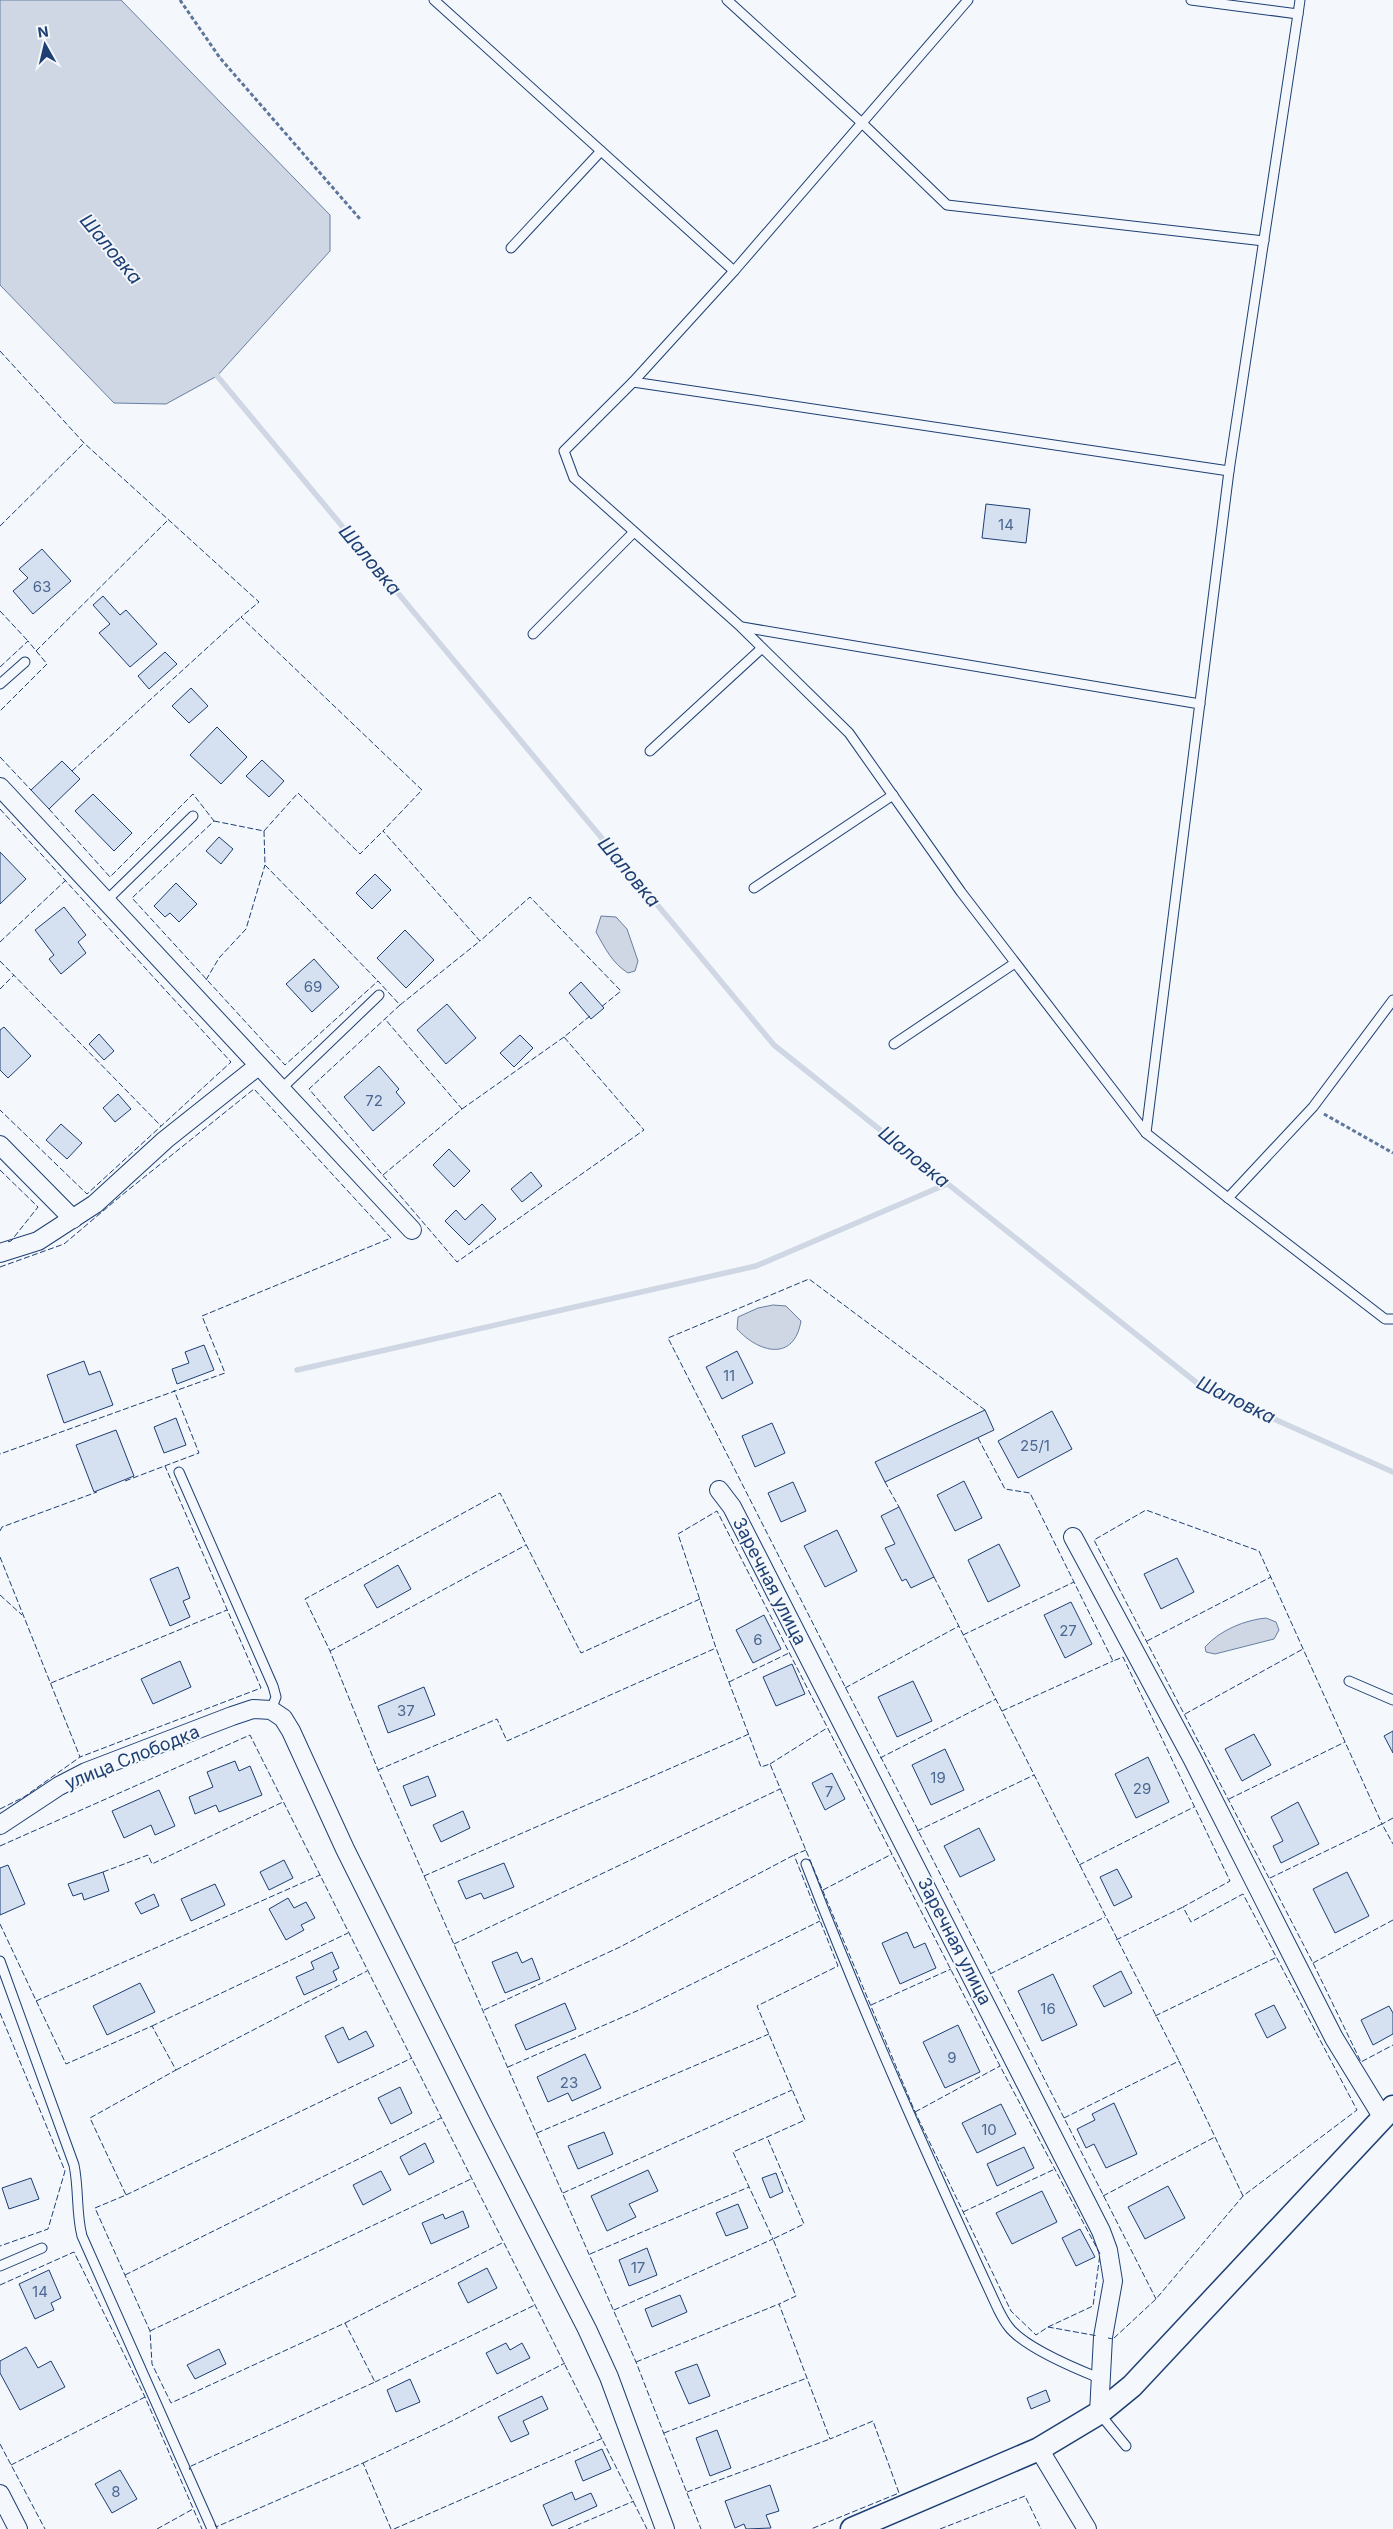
<svg xmlns="http://www.w3.org/2000/svg" width="1393" height="2529" font-family="Inter,sans-serif">
<style>
.water{fill:#cfd7e4;stroke:#687fa3}
.lines{fill:none;stroke-linecap:round;stroke-linejoin:round}
.stream{stroke:#cfd7e4;stroke-width:5.5}
.building{fill:#d5e0f0;stroke:#1d3f73}
.service-casing{stroke:#1d3f73;stroke-width:11}
.minor-casing{stroke:#1d3f73;stroke-width:20}
.tertiary-casing{stroke:#1d3f73;stroke-width:25}
.path{stroke:#5e769c;stroke-width:3;stroke-dasharray:4 2.5;stroke-linecap:butt}
.service{stroke:#f4f7fb;stroke-width:9}
.minor{stroke:#f4f7fb;stroke-width:18}
.tertiary{stroke:#f4f7fb;stroke-width:22}
.fence{stroke:#1d3f73;stroke-width:1;stroke-dasharray:6 2.5;stroke-linecap:butt}
.labels{text-anchor:middle;dominant-baseline:central;stroke-width:4;stroke-linejoin:round;paint-order:stroke}
.number-label{font-size:15px;fill:#4b6792}
.street-label{font-size:18px;fill:#1d3f73;stroke:#f4f7fb}
.water-label{font-size:19px;font-style:italic;fill:#1d3f73;stroke:#f4f7fb}
</style>
<rect width="100%" height="100%" fill="#f4f7fb"/>
<g class="water">
<path d="M0,0H121L330,215V251L217,376L166,404L114,403L0,285Z"/>
<path d="M601,916L616,917L627,929L638,961L635,971L628,973C612,963 605,948 596,932Z"/>
<path d="M773,1305L786,1306L801,1321C794,1362 759,1353 737,1329L738,1317L758,1308Z"/>
<path d="M1266,1618L1276,1622L1279,1630L1274,1639L1215,1654L1206,1652L1205,1647C1220,1630 1245,1620 1266,1618Z"/>
</g>
<g class="lines">
<g class="stream">
<path d="M213,371L774,1045L1202,1387L1393,1472"/>
<path d="M297,1370L756,1266L947,1184"/>
</g>
</g>
<g class="building">
<path d="M986,504L1030,509L1026,543L982,538Z"/>
<path d="M42,549L71,581L33,614L13,591L28,578L19,569Z"/>
<path d="M103,596L120,615L126,610L157,644L130,667L99,633L110,624L93,605Z"/>
<path d="M165,652L177,664L149,689L138,676Z"/>
<path d="M191,688L208,706L189,723L172,706Z"/>
<path d="M217,727L247,757L221,784L190,755Z"/>
<path d="M262,760L284,781L269,797L246,776Z"/>
<path d="M62,761L80,779L49,809L31,790Z"/>
<path d="M93,794L132,833L114,851L75,811Z"/>
<path d="M219,837L233,849L221,864L206,851Z"/>
<path d="M0,852L26,879L0,904Z"/>
<path d="M375,874L391,890L372,909L356,893Z"/>
<path d="M176,883L197,904L179,922L170,913L165,917L154,906Z"/>
<path d="M64,907L86,935L78,942L86,953L61,974L49,959L54,955L35,930Z"/>
<path d="M405,930L434,960L406,988L377,958Z"/>
<path d="M314,959L339,987L312,1012L286,984Z"/>
<path d="M581,982L604,1008L591,1019L569,993Z"/>
<path d="M447,1004L476,1038L446,1064L417,1030Z"/>
<path d="M4,1027L31,1056L8,1078L0,1070V1030Z"/>
<path d="M99,1034L114,1051L104,1060L89,1044Z"/>
<path d="M520,1035L533,1048L514,1067L500,1053Z"/>
<path d="M379,1066L399,1089L396,1092L405,1103L373,1131L344,1097Z"/>
<path d="M118,1094L131,1109L115,1122L103,1108Z"/>
<path d="M61,1124L82,1143L67,1159L46,1140Z"/>
<path d="M449,1149L470,1171L454,1187L433,1165Z"/>
<path d="M531,1172L542,1186L522,1202L511,1189Z"/>
<path d="M482,1204L496,1219L469,1245L445,1221L456,1210L465,1220Z"/>
<path d="M204,1345L214,1370L177,1384L172,1369L189,1363L185,1352Z"/>
<path d="M737,1351L753,1383L722,1399L706,1367Z"/>
<path d="M84,1361L89,1375L100,1371L113,1405L64,1423L47,1375Z"/>
<path d="M985,1410L994,1430L885,1482L875,1462Z"/>
<path d="M1052,1411L1072,1449L1018,1478L998,1441Z"/>
<path d="M176,1418L186,1445L164,1453L154,1427Z"/>
<path d="M772,1423L785,1453L755,1467L742,1436Z"/>
<path d="M116,1430L134,1476L94,1492L76,1445Z"/>
<path d="M964,1481L982,1518L955,1531L937,1495Z"/>
<path d="M793,1482L806,1511L781,1522L768,1493Z"/>
<path d="M899,1507L934,1577L911,1588L906,1579L902,1581L885,1548L895,1544L881,1516Z"/>
<path d="M837,1530L857,1571L825,1587L804,1546Z"/>
<path d="M999,1544L1020,1586L988,1602L968,1560Z"/>
<path d="M1177,1558L1194,1592L1161,1609L1144,1574Z"/>
<path d="M398,1565L411,1589L377,1608L364,1585Z"/>
<path d="M178,1567L190,1598L183,1601L190,1617L170,1626L150,1579Z"/>
<path d="M1071,1602L1092,1644L1065,1658L1044,1615Z"/>
<path d="M764,1615L781,1649L753,1663L736,1630Z"/>
<path d="M180,1661L191,1687L153,1704L141,1679Z"/>
<path d="M792,1664L805,1694L776,1706L763,1677Z"/>
<path d="M913,1681L932,1721L897,1737L878,1697Z"/>
<path d="M424,1687L435,1715L388,1733L378,1706Z"/>
<path d="M1393,1731V1753L1384,1736Z"/>
<path d="M1254,1734L1271,1765L1242,1781L1225,1749Z"/>
<path d="M945,1749L964,1790L931,1805L912,1765Z"/>
<path d="M1148,1757L1169,1802L1136,1818L1115,1774Z"/>
<path d="M235,1761L239,1771L250,1766L262,1795L219,1812L216,1805L195,1814L189,1797L213,1787L207,1772Z"/>
<path d="M832,1773L845,1799L825,1810L812,1783Z"/>
<path d="M428,1776L436,1796L411,1806L403,1786Z"/>
<path d="M159,1790L175,1826L155,1835L151,1825L124,1838L112,1811Z"/>
<path d="M1298,1802L1319,1844L1281,1863L1273,1846L1283,1841L1271,1817Z"/>
<path d="M463,1811L470,1828L441,1842L433,1825Z"/>
<path d="M979,1828L995,1860L960,1877L944,1846Z"/>
<path d="M284,1860L293,1878L269,1890L260,1872Z"/>
<path d="M504,1863L514,1887L484,1899L481,1893L466,1899L458,1881Z"/>
<path d="M8,1865L25,1904L0,1915V1868Z"/>
<path d="M1117,1869L1132,1897L1114,1906L1100,1877Z"/>
<path d="M103,1872L109,1891L84,1900L82,1893L73,1896L68,1884Z"/>
<path d="M1347,1872L1369,1916L1335,1933L1313,1889Z"/>
<path d="M215,1884L225,1905L191,1921L181,1899Z"/>
<path d="M154,1894L159,1906L141,1914L135,1903Z"/>
<path d="M288,1898L294,1908L306,1902L315,1918L301,1925L304,1930L286,1940L269,1909Z"/>
<path d="M907,1932L914,1948L925,1943L936,1968L900,1984L882,1943Z"/>
<path d="M332,1952L339,1968L333,1971L337,1980L304,1995L296,1977L314,1969L311,1962Z"/>
<path d="M517,1952L522,1963L532,1958L540,1979L505,1993L492,1962Z"/>
<path d="M1121,1971L1132,1993L1104,2007L1093,1986Z"/>
<path d="M1053,1974L1077,2025L1042,2041L1018,1991Z"/>
<path d="M140,1983L155,2012L107,2035L93,2006Z"/>
<path d="M565,2003L576,2029L526,2050L515,2025Z"/>
<path d="M1274,2005L1286,2028L1267,2038L1255,2014Z"/>
<path d="M1389,2006L1393,2013V2034L1373,2045L1361,2020Z"/>
<path d="M958,2025L980,2072L945,2088L923,2042Z"/>
<path d="M343,2027L349,2040L366,2031L374,2046L338,2063L325,2036Z"/>
<path d="M585,2054L601,2088L572,2101L568,2093L548,2102L537,2077Z"/>
<path d="M400,2087L412,2113L391,2124L378,2098Z"/>
<path d="M1114,2103L1137,2154L1106,2168L1094,2144L1086,2148L1077,2129L1095,2120L1092,2114Z"/>
<path d="M1001,2104L1016,2134L977,2153L962,2123Z"/>
<path d="M604,2132L613,2154L578,2169L568,2146Z"/>
<path d="M425,2143L434,2162L409,2175L400,2157Z"/>
<path d="M1024,2147L1034,2168L997,2186L987,2164Z"/>
<path d="M648,2170L658,2191L629,2204L636,2217L607,2231L591,2196Z"/>
<path d="M381,2171L391,2190L363,2205L353,2185Z"/>
<path d="M776,2173L783,2192L770,2198L762,2178Z"/>
<path d="M31,2178L39,2199L9,2209L2,2188Z"/>
<path d="M1168,2186L1185,2218L1145,2239L1128,2207Z"/>
<path d="M1042,2191L1057,2222L1012,2244L996,2213Z"/>
<path d="M738,2204L748,2228L726,2236L716,2213Z"/>
<path d="M463,2211L469,2227L431,2244L422,2223L443,2214L445,2219Z"/>
<path d="M1080,2229L1095,2257L1076,2266L1062,2238Z"/>
<path d="M647,2248L657,2275L629,2286L619,2260Z"/>
<path d="M487,2268L497,2288L468,2303L458,2283Z"/>
<path d="M49,2270L61,2298L51,2303L54,2310L35,2319L19,2284Z"/>
<path d="M680,2295L687,2312L652,2327L645,2309Z"/>
<path d="M506,2343L510,2350L522,2343L530,2358L497,2374L486,2353Z"/>
<path d="M26,2347L38,2368L51,2361L65,2387L20,2410L0,2373V2361Z"/>
<path d="M219,2349L226,2364L195,2379L187,2365Z"/>
<path d="M697,2364L710,2396L689,2404L675,2372Z"/>
<path d="M410,2379L420,2402L396,2412L387,2390Z"/>
<path d="M1046,2390L1050,2401L1031,2409L1027,2398Z"/>
<path d="M542,2396L548,2409L523,2421L529,2434L511,2442L498,2417Z"/>
<path d="M717,2430L731,2468L710,2476L696,2438Z"/>
<path d="M602,2449L611,2469L583,2481L575,2461Z"/>
<path d="M120,2470L137,2499L112,2513L95,2484Z"/>
<path d="M770,2485L779,2511L766,2515L771,2528L746,2529L744,2524L735,2528L725,2501Z"/>
<path d="M572,2492L575,2500L591,2493L597,2506L552,2526L543,2505Z"/>
</g>
<g class="lines">
<defs>
<g id="service">
<path d="M434,0L734,271"/>
<path d="M727,0L862,123L947,205L1264,241"/>
<path d="M968,0L734,271L633,382L1229,471L1298,14"/>
<path d="M1191,0L1298,14L1300,0"/>
<path d="M511,248L601,151"/>
<path d="M633,382L564,451L574,478L741,627L849,733L961,892L1146,1133"/>
<path d="M1229,471L1146,1133L1228,1198L1313,1107L1393,1000"/>
<path d="M742,627L1200,704"/>
<path d="M533,634L634,532"/>
<path d="M0,684L25,662"/>
<path d="M650,751L762,648"/>
<path d="M754,888L893,795"/>
<path d="M107,900L193,816"/>
<path d="M894,1044L1015,963"/>
<path d="M280,1090L379,995"/>
<path d="M1228,1198L1385,1319H1393"/>
<path d="M179,1472L273,1686L276,1697L271,1710"/>
<path d="M1349,1681L1393,1700"/>
<path d="M806,1864C864,2015 930,2162 998,2309C1001,2315 1004,2321 1008,2326C1023,2347 1074,2368 1099,2378"/>
<path d="M0,1961L74,2165C79,2189 76,2213 82,2236L212,2529"/>
<path d="M0,2266L42,2248"/>
<path d="M1099,2413L1126,2446"/>
</g>
<g id="minor">
<path d="M0,787L412,1230"/>
<path d="M0,1145L73,1219"/>
<path d="M0,1253L38,1241L95,1204L165,1140L258,1066"/>
<path d="M719,1490L732,1507L1101,2231L1108,2250L1113,2281L1103,2337L1099,2413"/>
<path d="M1073,1537L1192,1758L1334,2038L1383,2118"/>
<path d="M0,1825L59,1786L86,1772L232,1716L253,1709L271,1710L283,1718L291,1731L345,1849L480,2120L587,2329L609,2377L665,2529"/>
<path d="M1039,2449L1087,2529"/>
<path d="M0,2494L18,2529"/>
</g>
<path id="tertiary" d="M852,2529L1039,2449L1099,2413L1132,2386L1393,2107"/>
</defs>
<use href="#service" class="service-casing"/>
<use href="#minor" class="minor-casing"/>
<use href="#tertiary" class="tertiary-casing"/>
<g class="path">
<path d="M180,0L220,58L360,219"/>
<path d="M1324,1114L1393,1153"/>
</g>
<use href="#service" class="service"/>
<use href="#minor" class="minor"/>
<use href="#tertiary" class="tertiary"/>
<g class="fence">
<path d="M0,351L84,443L259,602L241,617L422,790L383,831L480,941L530,897L621,991L600,1008"/>
<path d="M0,526L84,443"/>
<path d="M0,611L28,641"/>
<path d="M36,651L169,519"/>
<path d="M0,667L28,641L47,664L0,711"/>
<path d="M0,757L31,790"/>
<path d="M72,771L241,617"/>
<path d="M0,809L231,1062L87,1194L0,1110"/>
<path d="M49,809L110,877L193,794L214,821L132,898L285,1065L378,981L400,1005L309,1089L457,1262L644,1130L564,1037L590,1016"/>
<path d="M214,821L264,831L298,793L360,854L383,831"/>
<path d="M264,831L265,865L378,981"/>
<path d="M0,942L66,880"/>
<path d="M0,961L161,1126"/>
<path d="M206,980L219,958L246,929L265,865"/>
<path d="M0,989L14,975"/>
<path d="M400,1005L480,941"/>
<path d="M462,1109L564,1037"/>
<path d="M0,1170L38,1207L11,1241L7,1242"/>
<path d="M383,1175L462,1109L385,1019"/>
<path d="M0,1267L64,1244L122,1195L254,1089L391,1238L202,1316L225,1373L0,1454"/>
<path d="M985,1410L809,1279L668,1338L1156,2299"/>
<path d="M978,1438L1005,1489L1030,1493L1113,1661L1123,1657L1230,1881L1183,1907L1191,1922L1243,1894L1357,2110L1243,2196L1156,2299L1113,2339L1108,2338"/>
<path d="M125,1481L199,1453L174,1390"/>
<path d="M885,1482L899,1507"/>
<path d="M0,1531L2,1527L97,1492"/>
<path d="M0,1557L80,1757L261,1688L165,1466"/>
<path d="M934,1577L1179,2061"/>
<path d="M0,1595L22,1615"/>
<path d="M700,1599L581,1653L500,1493L305,1599L330,1651L378,1770L636,2362L701,2529"/>
<path d="M963,1635L1074,1582"/>
<path d="M1147,1641L1271,1577"/>
<path d="M330,1651L526,1545"/>
<path d="M729,1682L789,1653"/>
<path d="M51,1683L227,1610"/>
<path d="M845,1688L959,1626"/>
<path d="M1002,1711L1113,1661"/>
<path d="M1185,1714L1303,1649"/>
<path d="M880,1758L996,1699"/>
<path d="M770,1764L827,1728"/>
<path d="M378,1770L497,1719L507,1741L716,1648"/>
<path d="M1229,1799L1345,1742"/>
<path d="M0,1809L24,1797L80,1757"/>
<path d="M1393,1818L1382,1824L1259,1551L1146,1510L1094,1540L1313,1963L1361,2062L1393,2045"/>
<path d="M917,1831L1034,1775"/>
<path d="M0,1846L250,1735L647,2529"/>
<path d="M806,1850L794,1855L838,1966L757,2006L805,2120L767,2137L804,2224L773,2239L796,2296L779,2304L830,2439L873,2421L899,2493L811,2529"/>
<path d="M1079,1865L1194,1807"/>
<path d="M103,1872L148,1855L152,1864L283,1802"/>
<path d="M424,1876L749,1734"/>
<path d="M1270,1878L1382,1824L1393,1844"/>
<path d="M823,1890L892,1854"/>
<path d="M0,1924L66,2064L152,2026L176,2070L90,2118L126,2195L95,2208L150,2331L152,2364L171,2403L345,2323L375,2382L189,2467L190,2470"/>
<path d="M1116,1940L1183,1907"/>
<path d="M454,1944L780,1789"/>
<path d="M1313,1963L1393,1920"/>
<path d="M990,1974L1105,1917"/>
<path d="M36,2001L320,1875"/>
<path d="M871,2005L951,1969"/>
<path d="M484,2010L620,1947L794,1855"/>
<path d="M0,2013L65,2171L48,2229L0,2246"/>
<path d="M1155,2016L1277,1957"/>
<path d="M152,2026L348,1933"/>
<path d="M508,2067L639,2010L820,1921"/>
<path d="M176,2070L367,1971"/>
<path d="M915,2112L1000,2066"/>
<path d="M1064,2118L1179,2061L1243,2196"/>
<path d="M537,2133L769,2034"/>
<path d="M563,2193L792,2090"/>
<path d="M126,2195L412,2058"/>
<path d="M1103,2196L1215,2137"/>
<path d="M963,2212L1055,2169"/>
<path d="M590,2254L749,2187"/>
<path d="M125,2275L441,2118"/>
<path d="M0,2285L74,2252L145,2397L202,2529"/>
<path d="M614,2310L773,2239L733,2152L767,2137"/>
<path d="M345,2323L504,2242"/>
<path d="M1048,2327L1093,2306L1100,2254L1000,2066L717,1511L678,1534L716,1648L761,1767L770,1764L915,2112L1011,2311L1036,2335L1048,2327L1098,2336"/>
<path d="M150,2331L471,2179"/>
<path d="M636,2362L779,2304"/>
<path d="M375,2382L535,2305"/>
<path d="M664,2433L807,2378"/>
<path d="M0,2444L45,2529"/>
<path d="M363,2463L444,2425L565,2363"/>
<path d="M11,2465L145,2397"/>
<path d="M687,2492L830,2439"/>
<path d="M215,2524L216,2527L363,2463L391,2529"/>
<path d="M157,2529L193,2509"/>
<path d="M394,2529L603,2438"/>
<path d="M568,2529L634,2501"/>
<path d="M940,2529L1025,2496L1041,2529"/>
</g>
</g>
<g class="labels">
<g class="number-label">
<text x="1006" y="524">14</text>
<text x="42" y="586">63</text>
<text x="313" y="986">69</text>
<text x="374" y="1100">72</text>
<text x="729" y="1375">11</text>
<text x="1035" y="1445">25/1</text>
<text x="1068" y="1630">27</text>
<text x="758" y="1639">6</text>
<text x="406" y="1710">37</text>
<text x="938" y="1777">19</text>
<text x="1142" y="1788">29</text>
<text x="829" y="1791">7</text>
<text x="1048" y="2008">16</text>
<text x="952" y="2057">9</text>
<text x="569" y="2082">23</text>
<text x="989" y="2129">10</text>
<text x="638" y="2267">17</text>
<text x="40" y="2291">14</text>
<text x="116" y="2491">8</text>
</g>
<g class="street-label">
<text transform="translate(770 1581) rotate(63)">Заречная улица</text>
<text transform="translate(132 1757) rotate(-22)">улица Слободка</text>
<text transform="translate(955 1941) rotate(63)">Заречная улица</text>
</g>
<g class="water-label">
<text transform="translate(111 249) rotate(50)">Шаловка</text>
<text transform="translate(370 560) rotate(50)">Шаловка</text>
<text transform="translate(629 872) rotate(50)">Шаловка</text>
<text transform="translate(914 1157) rotate(39)">Шаловка</text>
<text transform="translate(1236 1400) rotate(26)">Шаловка</text>
</g>
</g>
<g transform="translate(45 45) rotate(352)" stroke="#f4f7fb" stroke-width="4" paint-order="stroke">
<path d="M0-4L9 19L0 12L-9 19Z" fill="#1d3f73"/>
<text y="-8" font-size="14" font-weight="bold" text-anchor="middle" fill="#1d3f73">N</text>
</g>
</svg>
